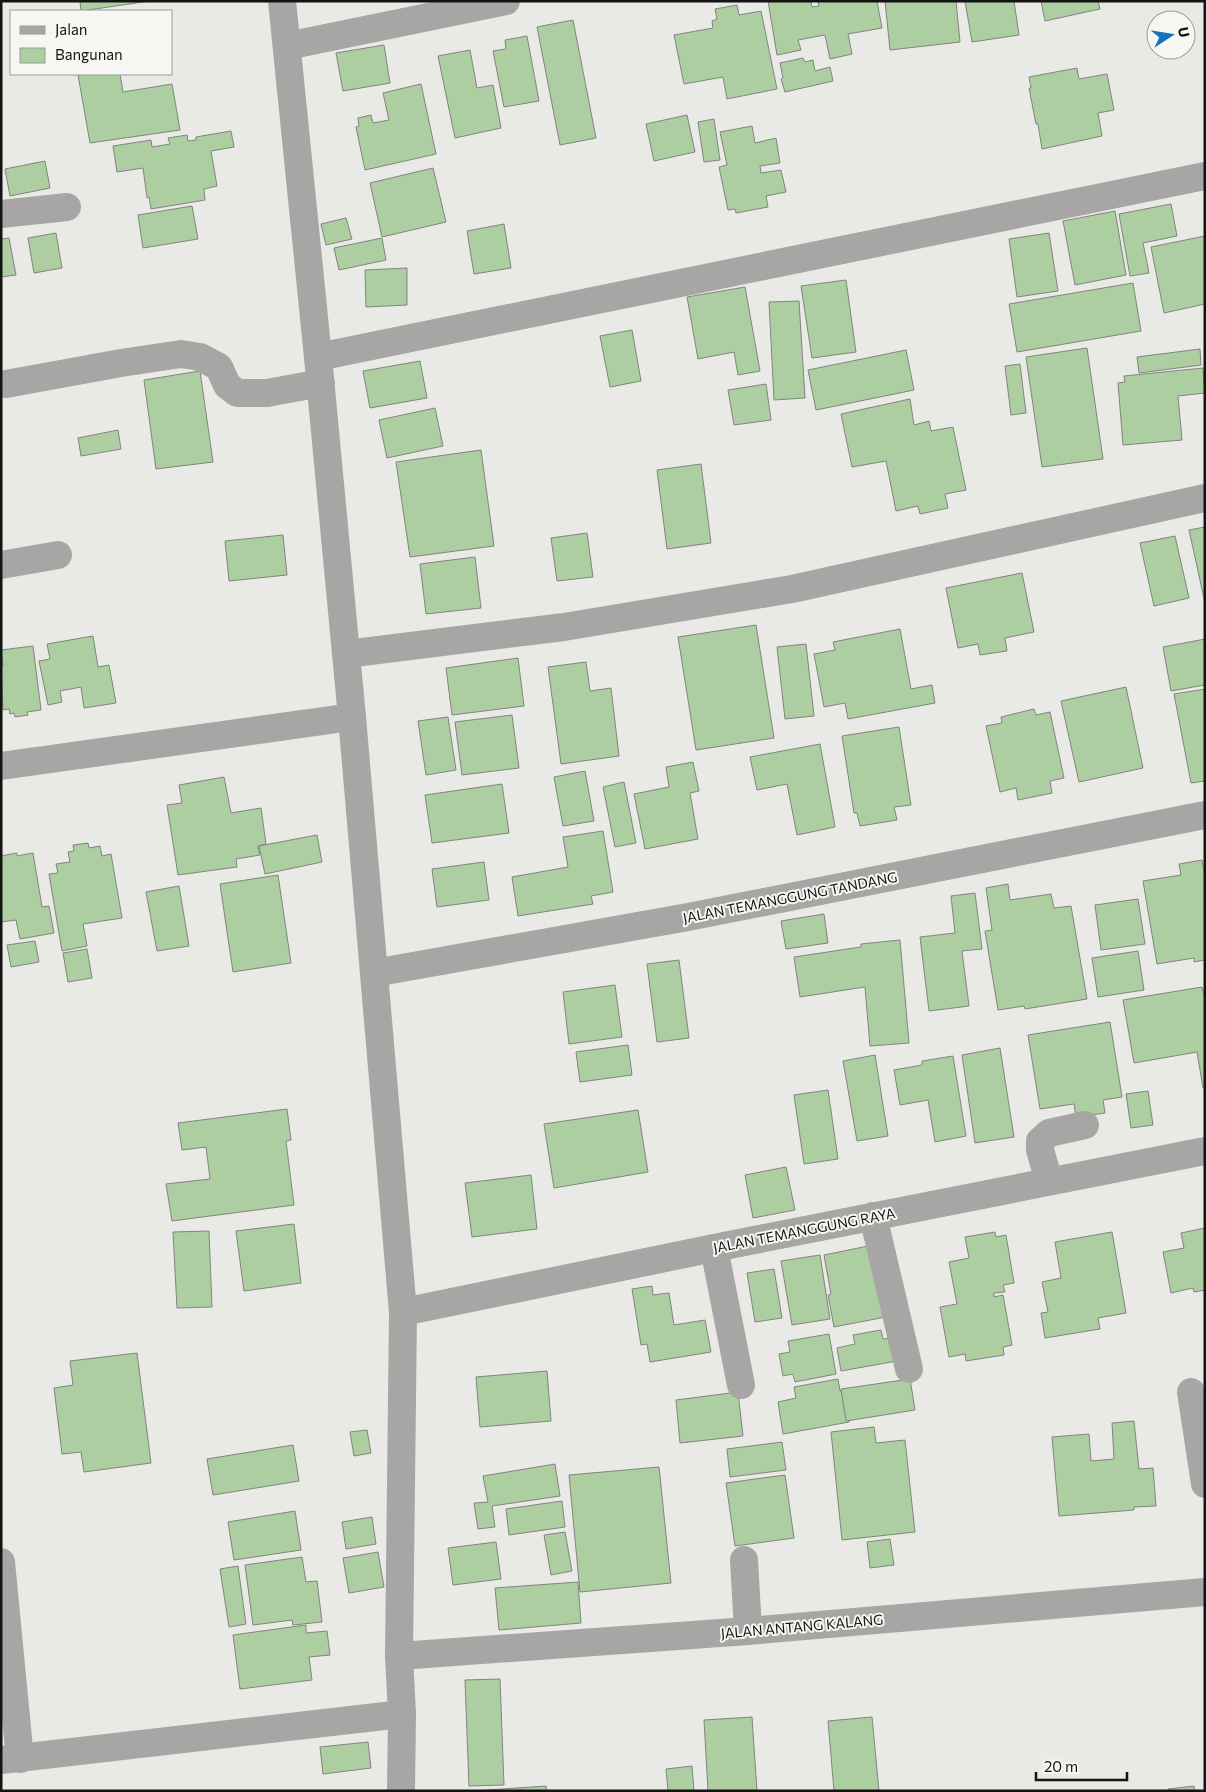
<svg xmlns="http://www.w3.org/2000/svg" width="1206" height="1792" font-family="Commissioner,sans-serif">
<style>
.building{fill:#accea0;stroke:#828481}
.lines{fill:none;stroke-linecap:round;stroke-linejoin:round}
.minor{stroke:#a7a6a4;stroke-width:28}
.labels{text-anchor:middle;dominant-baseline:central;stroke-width:4;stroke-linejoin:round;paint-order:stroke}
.street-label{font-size:14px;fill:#131312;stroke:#f6f6f3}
</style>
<rect width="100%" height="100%" fill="#e9e9e6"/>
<g class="building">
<path d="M80,1H150L81,11Z"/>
<path d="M768,1H811L812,7L819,6L818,1H877L882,28L848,34L852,54L830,59L825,35L798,40L801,50L777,55Z"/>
<path d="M885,1H956L960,42L890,50Z"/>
<path d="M965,1H1014L1019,35L972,42Z"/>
<path d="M1041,1H1098L1100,9L1045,21Z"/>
<path d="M737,5L739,15L761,11L777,89L727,99L723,77L684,84L674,35L713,28L712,21L717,19L715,9Z"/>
<path d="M573,20L596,138L560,145L537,27Z"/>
<path d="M527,36L539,101L504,107L493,51L506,49L505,40Z"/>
<path d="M384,45L390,83L343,91L336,53Z"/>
<path d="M470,50L477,88L493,85L501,128L455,138L438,56Z"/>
<path d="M803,58L805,62L813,60L815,71L830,67L833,81L785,92L781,79L783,78L780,63Z"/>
<path d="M1077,68L1079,79L1107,74L1114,110L1098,113L1102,136L1042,149L1038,124H1036L1029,88H1031L1029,77Z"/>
<path d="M86,74H120L123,92L172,84L180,130L90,143L78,75Z"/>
<path d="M421,84L436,154L365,170L356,127L359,126L358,118L371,115L373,123L389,120L383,93Z"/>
<path d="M687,115L695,152L654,161L646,124Z"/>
<path d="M714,119L720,160L704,162L698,122Z"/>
<path d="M752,126L755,143L776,138L780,163L760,166L761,173L781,170L786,192L766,196L768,207L736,213L735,209L728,210L719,167L727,165L720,132Z"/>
<path d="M231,131L234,147L211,151L217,186L204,189L205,200L151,209L149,197L147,198L143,168L117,172L113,146L151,140L152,147L170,144L168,138L187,135L188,141L196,140V137Z"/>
<path d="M45,161L50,188L10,196L5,169Z"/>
<path d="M433,168L446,222L382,237L370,183Z"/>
<path d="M1171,204L1177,236L1143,243L1149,273L1130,276L1119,214Z"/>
<path d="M192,206L198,239L143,248L138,215Z"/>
<path d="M1115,211L1126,275L1075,285L1063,221Z"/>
<path d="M346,218L352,239L326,245L321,224Z"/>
<path d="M504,224L511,268L474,274L467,231Z"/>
<path d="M56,233L62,268L34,273L28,238Z"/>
<path d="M1049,233L1058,291L1017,297L1009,239Z"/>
<path d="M1205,236V304L1164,313L1151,247Z"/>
<path d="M9,238L16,275L1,277V239Z"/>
<path d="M382,238L386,260L339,270L334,248Z"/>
<path d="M407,268V305L366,307L365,270Z"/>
<path d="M846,280L856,352L812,358L801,286Z"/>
<path d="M1133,283L1141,331L1017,352L1009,304Z"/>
<path d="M745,287L760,371L738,375L734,352L698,359L687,297Z"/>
<path d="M799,301L805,398L774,400L769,302Z"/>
<path d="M632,330L641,381L610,387L600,336Z"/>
<path d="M1087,348L1103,459L1042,467L1026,357Z"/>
<path d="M1200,349L1201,365L1139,373L1137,357Z"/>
<path d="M906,350L914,390L816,410L808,370Z"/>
<path d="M420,361L427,398L370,408L363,371Z"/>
<path d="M1020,364L1026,413L1011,415L1005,366Z"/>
<path d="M1203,368L1205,393L1178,396L1182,440L1123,445L1118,383L1125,382L1124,376Z"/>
<path d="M200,371L213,462L156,469L144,380Z"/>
<path d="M766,384L771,420L734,425L728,390Z"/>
<path d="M910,399L914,425L929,421L931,431L953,427L966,490L945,494L948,508L920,514L918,506L896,511L886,461L852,467L841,414Z"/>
<path d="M435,408L443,446L387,458L379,420Z"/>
<path d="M118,430L121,449L81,456L78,438Z"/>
<path d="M481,450L494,546L410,557L396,462Z"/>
<path d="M701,464L711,543L667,549L657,470Z"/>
<path d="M1205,527V603L1189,530Z"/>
<path d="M587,533L593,577L557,581L551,538Z"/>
<path d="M283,535L287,575L229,581L225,541Z"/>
<path d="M1175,536L1189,598L1154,606L1140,543Z"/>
<path d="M475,557L481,608L426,614L420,564Z"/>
<path d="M1022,573L1034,632L1005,638L1007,651L980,655L978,644L958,648L946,588Z"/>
<path d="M756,625L774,738L696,750L678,637Z"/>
<path d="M900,629L911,689L932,685L935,703L848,719L845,703L824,707L814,654L835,650L833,642Z"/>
<path d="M93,636L98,667L109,665L116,703L84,708L81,687L60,691L62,702L48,705L39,661L50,659L47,644Z"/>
<path d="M1205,639V685L1171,691L1163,647Z"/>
<path d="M806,644L814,716L785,719L777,647Z"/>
<path d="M33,646L41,710L27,712L28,715L15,717L14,713L10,714L9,709L3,710L1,665H3L1,650Z"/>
<path d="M518,658L524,706L452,715L446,668Z"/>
<path d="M586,662L590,691L611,688L619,756L561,764L548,667Z"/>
<path d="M1126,687L1143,768L1079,782L1061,701Z"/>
<path d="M1205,689V781L1191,783L1174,694Z"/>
<path d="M1034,709L1036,715L1050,712L1064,778L1050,781L1052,793L1018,800L1016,788L1000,792L986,726L1002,723L1001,717Z"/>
<path d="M512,715L519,768L462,775L455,722Z"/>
<path d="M448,717L456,770L426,775L418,721Z"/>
<path d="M899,727L911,805L894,807L897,820L860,826L857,813H854L842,736Z"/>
<path d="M820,744L835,827L797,835L787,784L757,790L750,757Z"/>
<path d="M693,762L699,791L690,793L698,839L645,849L634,794L669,787L666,767Z"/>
<path d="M585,771L594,821L563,826L554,777Z"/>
<path d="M224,777L231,813L261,808L266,844L258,846L260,855L236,859L237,867L178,875L167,805L182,803L179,785Z"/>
<path d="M624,782L636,843L615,847L603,787Z"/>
<path d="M502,784L509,833L432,843L425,795Z"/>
<path d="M603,831L613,892L591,896L593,904L518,916L512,877L568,867L563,837Z"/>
<path d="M317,835L322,862L265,874L259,846Z"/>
<path d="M88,843L89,848L100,846L102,856L111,854L122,918L83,924L87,946L62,951L49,874L58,873L56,864L70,862L68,852L74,851L73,845Z"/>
<path d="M17,853V856L33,853L42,907L49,906L54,933L20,939L16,920L1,922V856Z"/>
<path d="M1202,860L1205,877V960L1194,962V958L1157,964L1143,881L1181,875L1179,864Z"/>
<path d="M484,862L489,900L437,907L432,869Z"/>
<path d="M278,875L291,963L233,972L220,884Z"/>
<path d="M1008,884L1010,900L1051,894L1054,908L1071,906L1087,999L1025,1009L1024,1006L998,1010L985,931L992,930L986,888Z"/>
<path d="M179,886L189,946L157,951L146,892Z"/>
<path d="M975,893L982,949L962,951L969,1006L929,1011L920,937L955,933L951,896Z"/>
<path d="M1138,899L1145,944L1101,950L1095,905Z"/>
<path d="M824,914L828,943L786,949L781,921Z"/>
<path d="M900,940L909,1043L870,1046L865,987L800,997L794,957L861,947V944Z"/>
<path d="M35,941L39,962L11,967L7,945Z"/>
<path d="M87,949L92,978L68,982L63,953Z"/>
<path d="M1138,951L1144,990L1098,997L1092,958Z"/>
<path d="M679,960L689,1038L657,1042L647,964Z"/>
<path d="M615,985L622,1037L569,1044L563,992Z"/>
<path d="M1202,987L1205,998V1087L1203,1088L1197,1052L1134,1063L1123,1000Z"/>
<path d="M1110,1022L1122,1097L1103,1100L1105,1113L1076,1117L1074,1104L1040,1109L1028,1035Z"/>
<path d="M628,1045L632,1075L580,1082L576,1052Z"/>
<path d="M1000,1048L1014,1137L975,1143L962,1055Z"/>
<path d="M875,1055L888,1136L857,1141L843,1061Z"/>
<path d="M953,1056L966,1136L935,1142L928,1100L900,1105L894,1070L922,1065V1061Z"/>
<path d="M828,1090L838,1159L804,1164L794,1095Z"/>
<path d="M1148,1091L1153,1125L1131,1128L1126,1094Z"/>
<path d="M287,1109L291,1140L286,1141L294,1205L172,1221L166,1184L210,1179L206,1147L182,1150L178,1123Z"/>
<path d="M638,1110L648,1172L554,1188L544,1124Z"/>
<path d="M786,1167L795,1210L753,1218L745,1175Z"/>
<path d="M531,1175L537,1229L472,1237L465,1183Z"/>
<path d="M294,1224L301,1283L244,1291L236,1231Z"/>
<path d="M1205,1228V1290L1194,1292L1193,1288L1171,1293L1163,1252L1184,1248L1181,1233Z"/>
<path d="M209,1231L212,1307L177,1308L173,1232Z"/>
<path d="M995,1232L996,1237L1006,1235L1014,1283L1003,1285L1005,1292L994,1293V1297L1003,1295L1012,1345L1003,1347L1004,1355L966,1361L965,1354L949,1357L940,1307L957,1304L949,1262L969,1258L965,1237Z"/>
<path d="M1112,1232L1126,1313L1098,1318L1100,1329L1045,1338L1041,1313L1048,1312L1042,1282L1061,1278L1055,1242Z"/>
<path d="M873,1245L891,1316L834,1327L828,1295L831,1294L824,1255Z"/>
<path d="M820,1255L830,1319L792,1325L781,1261Z"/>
<path d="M774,1269L782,1318L755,1322L747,1273Z"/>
<path d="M652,1286L653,1295L669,1293L674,1325L705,1320L711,1352L650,1362L647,1344L641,1345L632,1289Z"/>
<path d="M881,1330L883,1339L892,1338L897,1361L841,1371L837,1348L855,1344L853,1335Z"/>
<path d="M829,1334L836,1374L795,1382L793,1374L783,1376L779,1354L790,1352L788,1341Z"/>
<path d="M137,1353L151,1463L84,1472L81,1452L62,1454L54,1388L73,1385L70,1361Z"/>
<path d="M547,1371L551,1421L480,1427L476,1377Z"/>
<path d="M838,1379L840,1391L844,1390L849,1422L783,1434L778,1402L796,1398L794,1387Z"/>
<path d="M910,1379L915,1410L846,1421L841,1389Z"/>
<path d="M738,1392L743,1436L680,1443L676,1400Z"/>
<path d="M1134,1421L1139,1469L1153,1468L1156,1506L1134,1507V1510L1059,1516L1052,1437L1089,1434L1091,1461L1114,1459L1112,1423Z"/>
<path d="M874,1427L876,1443L905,1440L915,1532L842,1540L831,1432Z"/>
<path d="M367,1430L371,1453L354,1456L350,1432Z"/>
<path d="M782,1442L786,1470L730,1477L727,1449Z"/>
<path d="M293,1445L299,1481L213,1495L207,1459Z"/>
<path d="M555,1464L560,1496L492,1506L495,1527L478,1529L474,1503L488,1502L483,1476Z"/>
<path d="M659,1467L671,1583L580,1592L569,1475Z"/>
<path d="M785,1475L794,1538L735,1546L726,1483Z"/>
<path d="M562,1501L565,1527L509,1535L506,1509Z"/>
<path d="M295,1511L301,1550L234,1560L228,1522Z"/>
<path d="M372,1517L376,1544L346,1549L342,1522Z"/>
<path d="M565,1532L572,1571L551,1575L544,1535Z"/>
<path d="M890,1539L894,1565L870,1568L867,1542Z"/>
<path d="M496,1542L501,1579L453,1585L448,1548Z"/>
<path d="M378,1552L384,1587L349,1593L343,1558Z"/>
<path d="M302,1557L306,1582L317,1581L322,1622L293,1625L292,1620L253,1625L245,1565Z"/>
<path d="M238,1566L246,1624L229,1627L220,1569Z"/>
<path d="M578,1582L581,1623L499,1630L495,1588Z"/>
<path d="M306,1625V1633L327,1631L330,1655L309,1657L312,1680L240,1689L233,1635Z"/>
<path d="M500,1679L504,1785L469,1786L465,1680Z"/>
<path d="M752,1717L757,1791H708L704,1720Z"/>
<path d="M872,1717L879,1791H834L828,1721Z"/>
<path d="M368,1742L371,1768L323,1774L320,1747Z"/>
<path d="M692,1766L694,1791H668L666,1769Z"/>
<path d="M546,1786L547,1791H473Z"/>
<path d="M1194,1786L1195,1791H1168V1789Z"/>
</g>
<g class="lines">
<g class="minor">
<path d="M282,1L318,357L352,717L403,1312L399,1656L402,1714L401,1791"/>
<path d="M287,46L506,1"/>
<path d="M1,214L67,207"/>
<path d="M318,357L1205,176"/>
<path d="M6,384L121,363L181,354L200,357L219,367L227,385L237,393H267L321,383"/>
<path d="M1,565L58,555"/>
<path d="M346,654L564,627L792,589L1205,498"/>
<path d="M1,766L352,717"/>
<path d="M374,973L688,917L1205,815"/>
<path d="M1049,1181L1040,1150V1141L1049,1133L1085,1125"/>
<path d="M873,1216L909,1369"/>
<path d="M714,1248L741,1385"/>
<path d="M403,1312L714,1248L1205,1151"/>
<path d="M1191,1392L1205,1484"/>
<path d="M744,1560L748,1631"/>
<path d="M1,1562L20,1759"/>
<path d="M399,1656L748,1631L1205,1592"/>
<path d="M1,1760L402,1714"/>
</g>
</g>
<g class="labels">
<g class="street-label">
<text transform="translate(790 897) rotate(-11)">JALAN TEMANGGUNG TANDANG</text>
<text transform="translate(804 1230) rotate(-11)">JALAN TEMANGGUNG RAYA</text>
<text transform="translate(802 1626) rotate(-5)">JALAN ANTANG KALANG</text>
</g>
</g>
<rect width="1206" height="1792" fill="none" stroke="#131312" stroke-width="5"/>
<rect x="10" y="10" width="162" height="65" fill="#f6f6f3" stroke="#9b9b99"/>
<rect x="20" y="26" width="25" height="8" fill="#a7a6a4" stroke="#9b9b99"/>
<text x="55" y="35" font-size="15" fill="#131312">Jalan</text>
<rect x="20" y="48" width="25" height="15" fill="#accea0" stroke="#9b9b99"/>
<text x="55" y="60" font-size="15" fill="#131312">Bangunan</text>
<g transform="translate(1171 35) rotate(78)"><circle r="24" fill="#f6f6f3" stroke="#9b9b99"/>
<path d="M0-4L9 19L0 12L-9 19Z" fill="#1373bf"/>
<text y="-8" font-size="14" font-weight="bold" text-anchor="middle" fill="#131312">U</text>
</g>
<path d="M1036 1772v8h91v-8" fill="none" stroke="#131312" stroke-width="2.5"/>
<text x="1044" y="1772" font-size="15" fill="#131312" stroke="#f6f6f3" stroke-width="4" paint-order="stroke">20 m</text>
</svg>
